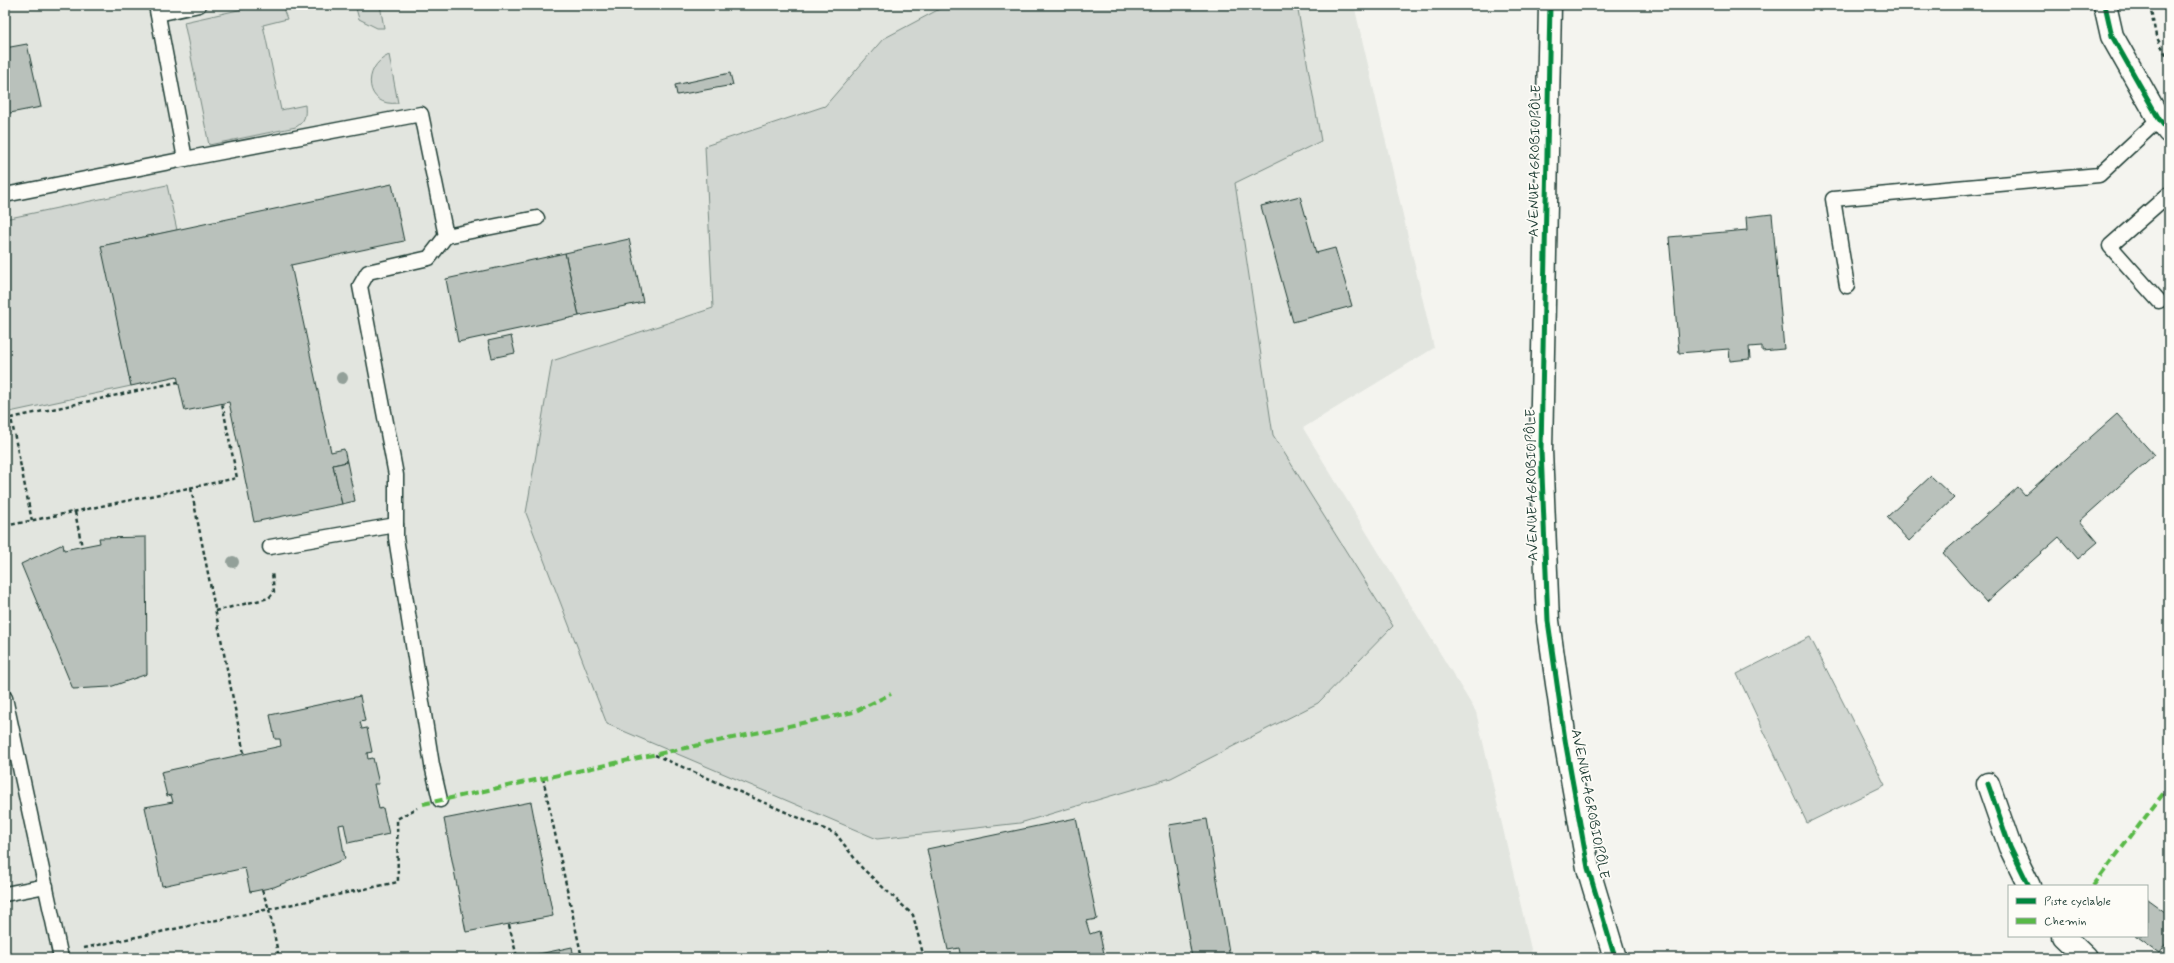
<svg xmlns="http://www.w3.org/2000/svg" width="2174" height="963" font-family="Mynerve,sans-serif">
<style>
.built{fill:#e2e5df}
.green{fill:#d1d6d1;stroke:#788a82}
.building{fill:#b9c1bb;stroke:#1f3d34}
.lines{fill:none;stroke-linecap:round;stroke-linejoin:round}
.lane-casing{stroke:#1f3d34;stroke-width:17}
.street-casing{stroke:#1f3d34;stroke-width:25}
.path{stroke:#1f3d34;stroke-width:2.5;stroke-dasharray:4 3;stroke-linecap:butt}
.lane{stroke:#fdfcf7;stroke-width:14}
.street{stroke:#fdfcf7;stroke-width:22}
.quiet{stroke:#58b947;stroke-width:4;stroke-dasharray:8 4;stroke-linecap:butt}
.cycleway-casing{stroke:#fdfcf7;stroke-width:8}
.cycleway{stroke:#00873e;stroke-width:5}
.tree{fill:#93a099}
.labels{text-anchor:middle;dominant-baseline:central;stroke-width:3.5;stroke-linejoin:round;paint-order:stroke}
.street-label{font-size:14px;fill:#1f3d34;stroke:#fdfcf7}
</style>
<rect width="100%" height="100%" fill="#f4f4ef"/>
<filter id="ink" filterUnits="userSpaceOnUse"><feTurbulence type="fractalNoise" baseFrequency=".025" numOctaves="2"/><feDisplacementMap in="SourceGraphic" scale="8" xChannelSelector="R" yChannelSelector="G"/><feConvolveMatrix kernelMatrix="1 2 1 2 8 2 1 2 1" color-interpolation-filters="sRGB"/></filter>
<g filter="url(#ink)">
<path class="built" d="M5,5H1354L1434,348L1303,428L1476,712L1533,958H5Z"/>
<g class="green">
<path d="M261,5L282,6L287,19L263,25L281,110L305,105C306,116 305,121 296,127L209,145L184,22Z"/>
<path d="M355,5H380L384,28H377L359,19Z"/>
<path d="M947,5H1297L1321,141L1235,183L1273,435L1393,626L1318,703L1171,778L1020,823L877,839L607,724L526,513L552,361L713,308L705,146L825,106L883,39Z"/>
<path d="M389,55L398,103C365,108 361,67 389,55Z"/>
<path d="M167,185L177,230L102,246L131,386L5,413V219Z"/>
<path d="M1810,637L1885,785L1807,823L1737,674Z"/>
</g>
<g class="building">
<path d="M27,44L41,107L5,114V48Z"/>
<path d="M730,73L733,85L677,95L675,85Z"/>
<path d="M392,184L404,241L291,265L331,452L344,449L347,462L333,465L342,504L254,522L229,402L185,411L177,376L131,386L101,246Z"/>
<path d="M1300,196L1316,253L1335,248L1352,306L1293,322L1261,206Z"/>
<path d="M1772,214L1784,349L1762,351V346L1749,347L1750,359L1730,361L1729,349L1679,353L1669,237L1747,230L1746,217Z"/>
<path d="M629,239L643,302L579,316L565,253Z"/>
<path d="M565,253L579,316L458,342L446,279Z"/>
<path d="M511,336L515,353L492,358L488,341Z"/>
<path d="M2117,414L2154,455L2080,521L2098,542L2078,559L2059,537L1986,602L1943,553L2018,487L2025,495Z"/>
<path d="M347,462L355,501L342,504L333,465Z"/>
<path d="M1931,476L1954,498L1909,541L1887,517Z"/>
<path d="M146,537L147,674L110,687L73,689L21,564L63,544L64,550L100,543L99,538Z"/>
<path d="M360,696L365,721L360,722L362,729L367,728L372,752L367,753L368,759L373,758L379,784H374L379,809L383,808L389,834L348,843L344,824L339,825L345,859L274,887L250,892L245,868L162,886L145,807L173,802L171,795L167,796L161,772L281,746L280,739H275L270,715Z"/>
<path d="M531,802L553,916L466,932L444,819Z"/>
<path d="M1076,818L1097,919L1086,921L1090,934L1099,931L1105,958H961L959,948L948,950L927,849Z"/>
<path d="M1207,819L1230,958H1192L1169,825Z"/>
<path d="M2147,899L2169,915V943L2167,942L2159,953L2135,936H2147Z"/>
<path d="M572,947L574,958H520Z"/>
</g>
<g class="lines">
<defs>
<g id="lane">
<path d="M158,14L199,5"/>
<path d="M185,159L421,114L446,236L429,258L368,272L360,286L396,475V538L432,765L440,800"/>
<path d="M5,195L185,159L156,5"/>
<path d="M446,236L537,218"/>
<path d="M1847,286L1833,199L2099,175L2159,119"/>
<path d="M2159,301L2110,246L2169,194"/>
<path d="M270,547L396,525"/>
<path d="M5,698L61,958"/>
<path d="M5,894L46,886"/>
</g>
<g id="street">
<path d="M1550,5L1541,450L1548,621L1565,740L1588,868L1615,958"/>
<path d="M2105,5L2112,36L2159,119L2169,132"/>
<path d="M1988,784L2010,847L2029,886"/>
<path d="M2063,936L2086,958"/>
</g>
</defs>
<use href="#lane" class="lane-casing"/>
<use href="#street" class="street-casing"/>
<g class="path">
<path d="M2150,5L2156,36L2169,60"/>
<path d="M5,419L11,418"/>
<path d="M191,488L244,754"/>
<path d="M75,512L82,547"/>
<path d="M32,521L11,418L178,382"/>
<path d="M5,526L237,478L222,403"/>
<path d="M215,611L269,598L274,592L272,572"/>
<path d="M655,755L836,834L862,868L913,915L924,958"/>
<path d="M543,778L582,958"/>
<path d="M262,890L269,909L279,958"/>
<path d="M509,925L517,957"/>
<path d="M84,948L398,882L397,819L417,808"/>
</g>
<use href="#lane" class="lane"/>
<use href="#street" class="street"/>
<g class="quiet">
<path d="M423,804L854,712L891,694"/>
<path d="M2093,886L2169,786"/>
</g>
<defs>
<g id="cycleway">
<path d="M1550,5L1541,450L1548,621L1565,740L1588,868L1615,958"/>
<path d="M2105,5L2112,36L2159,119L2169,132"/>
<path d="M1988,784L2010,847L2029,886"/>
</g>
</defs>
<use href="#cycleway" class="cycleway-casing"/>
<use href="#cycleway" class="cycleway"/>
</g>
<g class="tree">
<circle cx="342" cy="378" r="6"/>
<circle cx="233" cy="562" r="6"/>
</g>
</g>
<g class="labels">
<g class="street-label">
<text transform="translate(1535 161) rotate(-89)">AVENUE AGROBIOPÔLE</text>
<text transform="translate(1532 485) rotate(-91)">AVENUE AGROBIOPÔLE</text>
<text transform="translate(1590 804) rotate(79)">AVENUE AGROBIOPÔLE</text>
</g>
</g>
<rect width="2174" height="963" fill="none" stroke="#fdfcf7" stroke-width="20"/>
<rect x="10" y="10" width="2154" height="943" fill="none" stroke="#1f3d34" stroke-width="1.5" filter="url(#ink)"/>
<rect x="2008" y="885" width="140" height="52" fill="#fdfcf7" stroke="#a4b0a9"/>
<rect x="2016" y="898" width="20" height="6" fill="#00873e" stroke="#a4b0a9"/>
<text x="2044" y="905" font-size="12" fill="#1f3d34">Piste cyclable</text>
<rect x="2016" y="918" width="20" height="6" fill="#58b947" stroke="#a4b0a9"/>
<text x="2044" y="925" font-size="12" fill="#1f3d34">Chemin</text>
</svg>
